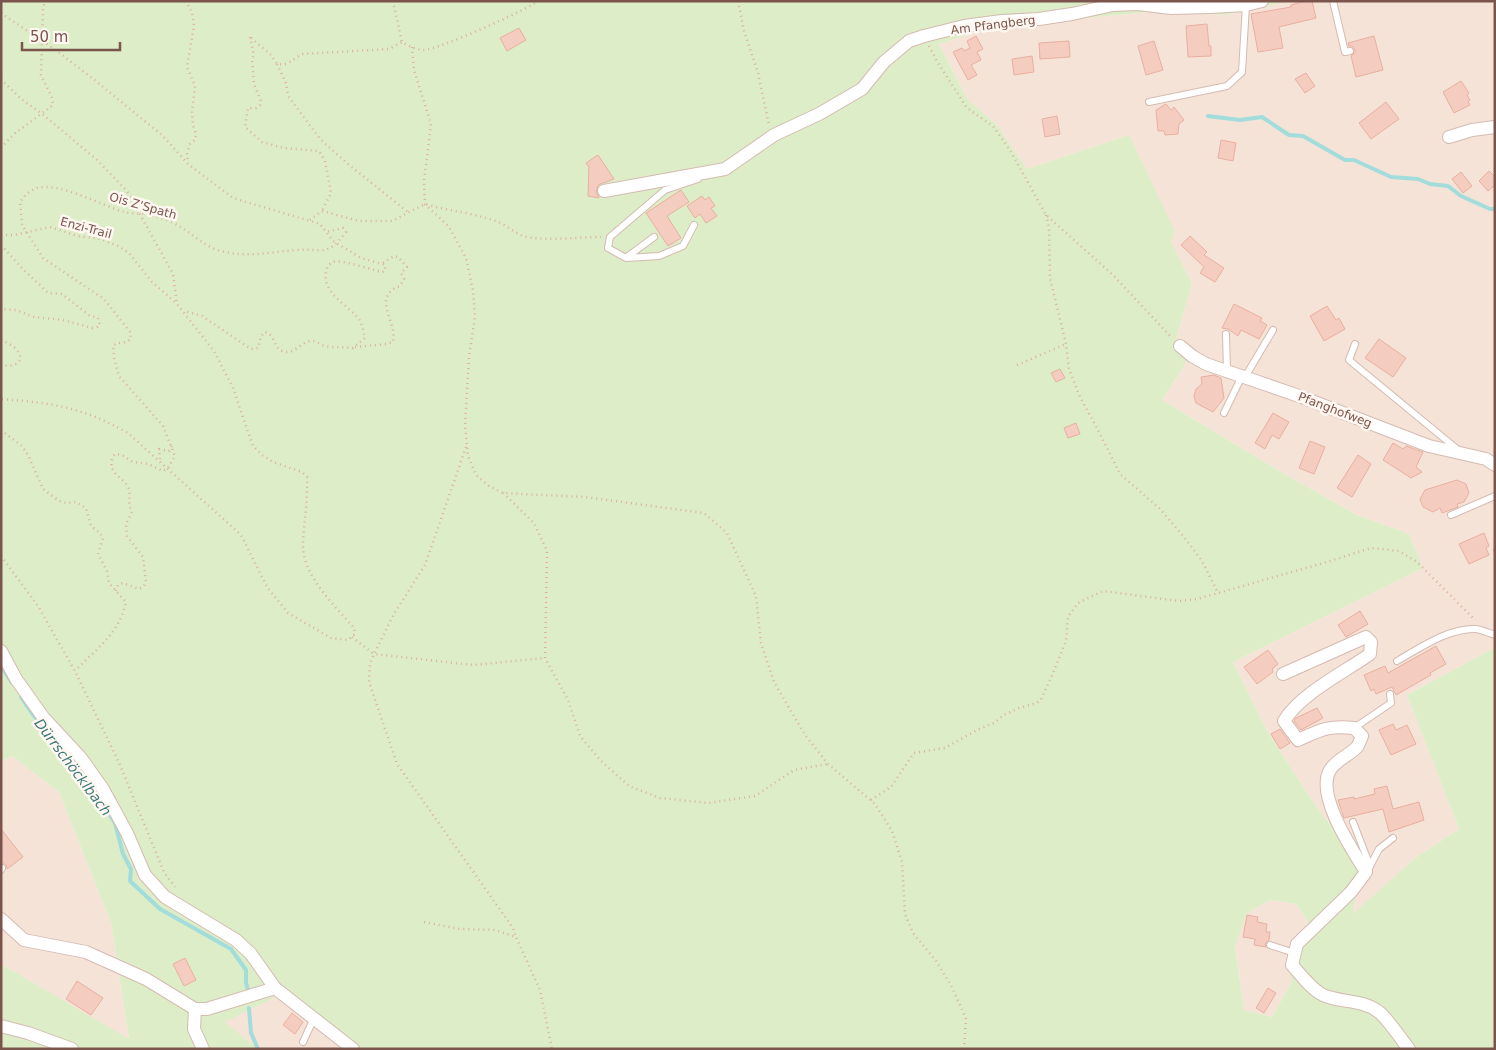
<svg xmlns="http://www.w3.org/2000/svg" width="1496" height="1050" font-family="'DejaVu Sans',sans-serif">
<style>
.residential{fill:#f6e3d8}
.green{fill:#ddedc7;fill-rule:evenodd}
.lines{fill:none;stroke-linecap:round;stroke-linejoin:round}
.stream{stroke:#a2dcdb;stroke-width:4}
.building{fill:#f5ccc0;stroke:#e9af9f}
.lane-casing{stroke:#d4bbb1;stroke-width:8}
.street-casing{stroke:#d4bbb1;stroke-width:14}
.path{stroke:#dbafa2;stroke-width:2.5;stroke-dasharray:1 4;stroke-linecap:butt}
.lane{stroke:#fff;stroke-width:6}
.street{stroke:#fff;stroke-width:12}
.labels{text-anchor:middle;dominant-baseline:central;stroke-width:5;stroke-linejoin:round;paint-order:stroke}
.street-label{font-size:12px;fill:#7b544b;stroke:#fff8f2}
.water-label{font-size:14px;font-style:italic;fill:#3a7979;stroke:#fff8f2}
</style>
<rect width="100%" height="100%" fill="#fef3ea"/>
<g class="residential">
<path d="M1290,1H1495V649H1492L1407,695L1459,829L1414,859L1353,915L1362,865L1318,809L1267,731L1233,662L1423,568L1409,534L1357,515L1281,472L1162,400L1187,361L1173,349L1192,284L1170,242L1129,135L1027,169L997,125L968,100L939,44L976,32L1016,25L1150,12L1225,15Z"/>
<path d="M12,756L59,792L111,923L129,1040L1,964V761Z"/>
<path d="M1270,900L1296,904L1308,921L1287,968L1292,981L1272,1017L1244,1010L1235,945L1247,913Z"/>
<path d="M278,996L349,1049H258L224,1022Z"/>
</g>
<path class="green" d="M1,1H1290L1225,15L1150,12L1016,25L976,32L939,44L968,100L997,125L1027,169L1129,135L1175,231L1171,242L1192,284L1173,349L1187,361L1162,400L1281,472L1357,515L1409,534L1423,568L1233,662L1267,731L1318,809L1362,865L1353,914L1414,859L1459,829L1407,695L1492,649H1495V1049H349L278,996L225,1022L258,1049H1V964L129,1039L111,923L59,792L12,756L1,761ZM1270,900L1296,904L1308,921L1287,968L1292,981L1272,1017L1244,1010L1235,946L1247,913Z"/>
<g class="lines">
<g class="stream">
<path d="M1208,116L1240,120L1262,117L1289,135L1303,136L1345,160H1354L1391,177L1418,179L1430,184L1448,186L1461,196L1490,209H1495"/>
<path d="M1,666L12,683"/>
<path d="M21,697L34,716L88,782L115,823L123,854L131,869L130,881L160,909L231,949L246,970V983L249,993"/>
<path d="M249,1008L251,1033L258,1049"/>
</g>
</g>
<g class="building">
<path d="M1305,1H1312L1316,18L1279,27L1283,48L1258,52L1251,14L1291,7V5Z"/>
<path d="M1207,24L1209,46H1211V56L1188,57L1186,26Z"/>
<path d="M519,28L526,40L507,51L500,38Z"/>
<path d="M976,36L983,49L977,52L981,60L971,65L977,75L968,80L953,52L962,48L964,51L970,48L967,41Z"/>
<path d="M1374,36L1383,70L1356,77L1351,56L1355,53V50L1352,46H1349L1348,43Z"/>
<path d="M1069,41L1070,57L1040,59L1039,43Z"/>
<path d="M1154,41L1163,70L1146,75L1138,46Z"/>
<path d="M1032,56L1034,72L1014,75L1012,59Z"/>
<path d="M1306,73L1315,86L1305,93L1295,79Z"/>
<path d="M1461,81L1469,93L1467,95L1470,100L1468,101L1470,105L1454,113L1443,92Z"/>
<path d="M1386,102L1399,119L1371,139L1359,123Z"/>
<path d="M1166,104L1171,110L1174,107L1184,120L1179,124L1178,134L1165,135L1164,131H1158L1156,110Z"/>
<path d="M1057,116L1060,134L1045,137L1042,119Z"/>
<path d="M1221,140L1236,143L1233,161L1218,158Z"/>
<path d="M598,155L614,179L598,185L596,192L599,198L588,196L589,167L586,163Z"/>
<path d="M1489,171L1495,177V185L1488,191L1479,181Z"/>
<path d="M1461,172L1472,186L1463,193L1452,179Z"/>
<path d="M681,190L689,202L667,216L681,238L668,246L646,213Z"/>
<path d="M702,196L705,200L709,197L715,206L711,208L717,216L706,223L700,214L695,218L687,206Z"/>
<path d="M1190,236L1207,252L1204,255L1224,268L1215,282L1200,273L1204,267L1181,245Z"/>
<path d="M1234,304L1262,318L1260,321L1267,325L1259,339L1241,330L1238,336L1228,329L1222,328Z"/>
<path d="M1327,306L1336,320L1339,318L1345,329L1324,341L1310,316Z"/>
<path d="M1379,339L1406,358L1393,377L1365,358Z"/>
<path d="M1060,369L1065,378L1056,382L1051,373Z"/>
<path d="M1214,375L1221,378L1224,398L1213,412L1196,403L1194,396L1196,389L1202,384L1201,377Z"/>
<path d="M1273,413L1289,422L1279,439L1272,435L1265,449L1255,443Z"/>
<path d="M1076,423L1080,434L1068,438L1064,428Z"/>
<path d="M1310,441L1325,447L1314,474L1299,468Z"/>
<path d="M1393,443L1403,449L1406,446L1423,452L1416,467L1422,472L1411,478L1383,460Z"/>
<path d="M1358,455L1371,464L1352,497L1337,488Z"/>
<path d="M1457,480L1466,484L1469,493L1464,502L1457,504L1458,507L1442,513L1440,508L1433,512L1423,507L1420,499L1425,490Z"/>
<path d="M1484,533L1489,546L1486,548L1489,555L1469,564L1459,544Z"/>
<path d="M1360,611L1368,624L1346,637L1338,625Z"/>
<path d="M1436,646L1446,664L1430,673L1431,675L1396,695L1392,687L1376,694L1374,689L1371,691L1364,675L1385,666L1388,673Z"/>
<path d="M1268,650L1278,664L1272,669L1273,672L1257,684L1244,667Z"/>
<path d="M1317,708L1323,718L1301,730L1294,721L1296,718Z"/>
<path d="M1393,724L1396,730L1407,725L1416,744L1391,755L1379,730Z"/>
<path d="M1280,729L1290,743L1280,749L1271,734Z"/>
<path d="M1387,786L1393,809L1419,802L1424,820L1389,832L1383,809L1344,818L1338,800L1354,797V799L1375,794L1374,789Z"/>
<path d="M1,829L23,857L7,869L6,865L1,861Z"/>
<path d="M1247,915L1258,917L1257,922L1267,924L1266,932H1270L1269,940L1265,944L1266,947L1254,945L1255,939L1243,937Z"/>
<path d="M185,958L196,980L184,986L173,964Z"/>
<path d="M77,981L103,998L91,1015L66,999Z"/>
<path d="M1268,988L1276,993L1264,1013L1256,1008Z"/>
<path d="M292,1013L303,1022L295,1034L283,1025Z"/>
</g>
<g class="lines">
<defs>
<g id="lane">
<path d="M1333,1L1345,52L1350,51"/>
<path d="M1149,102L1227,86L1242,72L1246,5"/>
<path d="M694,225L683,246L659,256L626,258L608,248L610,237L665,190L698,179"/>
<path d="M627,257L654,237"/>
<path d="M1226,334L1227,370"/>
<path d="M1355,344L1349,360L1457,449"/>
<path d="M1245,377L1273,330"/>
<path d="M1224,413L1242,376"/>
<path d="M1451,515L1495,496"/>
<path d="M1397,661C1420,648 1448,628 1476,629C1482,630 1489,633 1495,635"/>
<path d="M1354,728L1391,703L1390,694"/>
<path d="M1353,822L1370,866"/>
<path d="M1369,868L1379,849L1393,838"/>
<path d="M1,870L2,868"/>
<path d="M1270,945L1295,953"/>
<path d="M303,1042L314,1018"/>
</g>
<g id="street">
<path d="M1449,137L1472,130L1495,127"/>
<path d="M604,191L725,169L774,135L819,114L862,89L884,62L909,41L924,36L964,26L1002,21L1039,19L1072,14L1113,5L1138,4L1171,8L1210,7L1246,5L1262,1"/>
<path d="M1180,346L1192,356L1206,364L1299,396L1429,446L1486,459L1495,465"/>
<path d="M1,651L16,679L43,717L81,758L103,789L127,833L145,875L165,897L236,940L251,954L275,988L353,1049"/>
<path d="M1283,674L1366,637L1371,642L1370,654C1345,672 1300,694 1284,721L1298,740C1320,730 1329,725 1354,728L1362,736C1360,740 1359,745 1357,747C1350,755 1337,759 1330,770C1315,795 1353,851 1366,872L1351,892L1297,944L1292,965C1301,975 1311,989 1323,995C1341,1003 1363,999 1379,1012C1388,1019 1401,1039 1409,1049"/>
<path d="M1,919L24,940L86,952L146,979L195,1009H207L275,988"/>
<path d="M195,1009L194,1029L203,1049"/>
<path d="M1,1026L28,1033L72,1049"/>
</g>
</defs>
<use href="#lane" class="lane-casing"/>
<use href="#street" class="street-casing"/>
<g class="path">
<path d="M185,1C192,9 193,16 194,26L187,67L195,86L192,112L193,125L196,134L195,140L190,144L187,153L188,162"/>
<path d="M393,1L402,42C409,46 416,50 424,50C437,50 527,10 538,1"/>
<path d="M738,1L744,31L758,73L769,125"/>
<path d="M1,13L57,51L97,82L163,136L188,164L233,198L320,224L333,241L361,258L385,265V271L382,272C372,270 341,259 333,262C330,263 329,266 327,268C319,292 347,304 359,319C362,324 364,332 365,338L353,348C344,347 335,348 325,346C320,345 316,340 311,341C300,342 294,356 282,351C274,348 275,335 265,332L261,336L258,348L251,349L202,316L184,311"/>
<path d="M250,37L254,55L252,59L254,84L261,101L260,105L256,108H248L245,127L262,142L284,148L319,151L325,161L331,193L322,211"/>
<path d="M251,38L271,55L277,64C291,66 292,58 303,54L389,49L402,42"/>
<path d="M929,46L938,63L967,108L993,126L1010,150L1046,215L1113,275L1172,338"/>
<path d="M412,47L414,70L431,124L424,181L425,204L449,227L466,258L473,290L475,317L469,357L465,425L468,456L476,475L489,486L503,493L585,497L704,513L727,533L756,596L761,643L774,682L805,735L828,764L875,804L892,831L902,862L905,914L913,933L936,961L952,987L966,1019L964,1049"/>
<path d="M277,64L286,83L288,96L320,139L348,164L409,213"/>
<path d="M1,79L21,99L41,113L96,159L127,191L173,274L177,304L214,351L233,388L253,446L262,455L273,462L302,472L307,477C308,500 304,521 303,543C301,574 335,606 354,628L355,634L348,640L331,638L288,613L267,587L241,535L128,433C82,407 53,403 1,399"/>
<path d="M1,148L14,134L53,105L52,98L41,75L43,8L45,1"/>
<path d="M1046,215L1049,227L1050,278L1066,344L1069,369L1080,397L1097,428L1120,474L1160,509L1184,537L1202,561L1218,593"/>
<path d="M310,220L322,211L359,221H392L425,204C449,211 473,213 496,221C507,225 516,235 527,237C552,241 576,237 601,237"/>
<path d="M1,235H14L50,227L78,236L101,239L118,246L129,253L152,282L176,303"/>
<path d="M1,245L20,266L48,293L62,294L89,315L98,318L100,325L97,327L92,328L63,320L34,317L16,310L1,309"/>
<path d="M1,340C6,342 12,345 16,349C27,362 14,368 1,365"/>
<path d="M355,347L387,344L393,342C398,322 370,297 400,286L404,279L401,273L407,267L398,257L394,256L383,263"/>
<path d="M1017,365L1066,344"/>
<path d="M1,430L22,446L28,455L43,489L59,501L67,503L76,502L86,508L91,526L100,533L103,538L98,554L107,571L109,583L126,602C119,634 97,648 75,671"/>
<path d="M466,447L425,565L394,614L374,654L473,665L545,658"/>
<path d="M160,459L159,449L169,451L172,446"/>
<path d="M503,493L534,523L547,551L545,658L568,700L580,736L600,760L629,786L660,798L708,803L755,796L794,770L828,764"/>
<path d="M1493,550H1495"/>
<path d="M1,556L38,606L75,671L120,765L164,872L175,887"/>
<path d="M116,591L118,585L123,583L139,589L144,586L146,582L143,557L127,536L126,524L132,512C127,504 131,497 129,489C125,477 106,475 113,456L115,454L122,455L133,462L148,464L163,471L168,468L175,456L163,426L119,376L114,358L113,346L117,343H123L130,340L131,333L104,299L43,258L22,225L20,202C24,196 30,190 37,188C60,182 101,205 124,212C131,214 139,213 147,214C157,216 170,221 179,226C193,234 205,247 221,251C246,258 271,252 296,250C324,248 326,258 346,232L343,228L326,232"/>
<path d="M352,637L374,654L370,664L369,682L397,764L513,928L516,937"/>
<path d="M871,800L891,787L914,753L945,748L977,730L994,723L1004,715L1019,708L1037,703L1041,699L1051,678L1066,641L1068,617L1078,603L1103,591L1179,601L1197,599L1327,562L1371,548L1399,551L1417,562L1475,620"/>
<path d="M424,922L460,929L495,930L516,937L540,990L552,1049"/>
</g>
<use href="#lane" class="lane"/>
<use href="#street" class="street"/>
</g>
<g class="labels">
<g class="street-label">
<text transform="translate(993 25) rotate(-7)">Am Pfangberg</text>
<text transform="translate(143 206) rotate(16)">Ois Z'Spath</text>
<text transform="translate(86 228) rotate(15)">Enzi-Trail</text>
<text transform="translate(1335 410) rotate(21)">Pfanghofweg</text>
</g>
<g class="water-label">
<text transform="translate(73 767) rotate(53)">Dürrschöcklbach</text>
</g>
</g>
<rect width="1496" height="1050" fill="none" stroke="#7b544b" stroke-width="5"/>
<path d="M22 42v8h98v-8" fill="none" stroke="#7b544b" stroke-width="2.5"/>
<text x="30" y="42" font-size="15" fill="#7b544b" stroke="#fff8f2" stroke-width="4" paint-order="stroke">50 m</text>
</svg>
